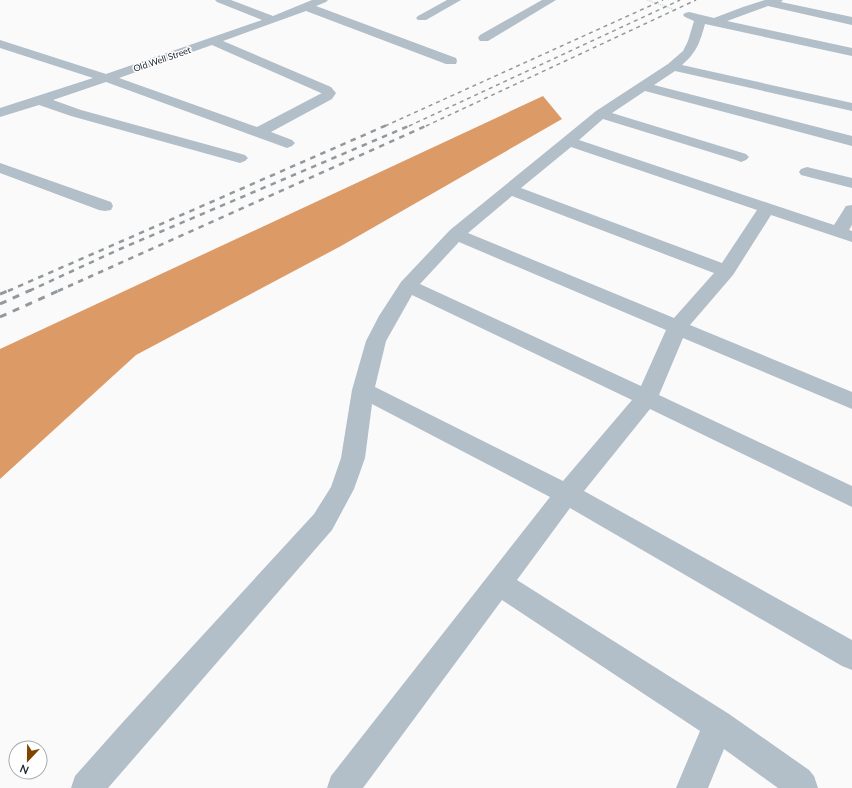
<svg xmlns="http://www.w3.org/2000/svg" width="852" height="788" font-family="Lato,sans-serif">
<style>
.water{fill:#dc9a67}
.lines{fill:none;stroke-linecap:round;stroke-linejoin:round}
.path{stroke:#b7babd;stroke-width:1.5;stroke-dasharray:0.5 1.5;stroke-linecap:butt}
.minor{fill:#b2bec8;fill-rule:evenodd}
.rail-far2{stroke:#93989c;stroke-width:1.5;stroke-dasharray:4 4;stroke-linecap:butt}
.rail-far1{stroke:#93989c;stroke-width:2.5;stroke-dasharray:5.5 5.5;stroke-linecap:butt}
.rail{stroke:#93989c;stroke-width:3;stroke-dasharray:7 7;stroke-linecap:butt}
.labels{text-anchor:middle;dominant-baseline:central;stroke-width:3;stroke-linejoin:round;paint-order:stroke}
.far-street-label{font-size:9px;fill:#212b34;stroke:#fff}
</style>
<rect width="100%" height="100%" fill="#fafafa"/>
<path class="water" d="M543,96L562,119L341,246L136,355L0,479V349Z"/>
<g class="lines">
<path class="path" d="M647,0L673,9"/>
<g class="minor">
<path d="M215,0H231L273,16L312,0H328L326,2L316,6L456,58L457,61L456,64H446L306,11L223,41L331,87L336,93L332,99L271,132L292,140L295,143L292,146L287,148L106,82L53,100L81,110L245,155L248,158L245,161L240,163L71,116L39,105L0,117V108L93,78L0,48V40L106,74L262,20L217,2ZM212,45L321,93H322L257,127L119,78Z"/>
<path d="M447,0H461L426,20H418L416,18L418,16Z"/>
<path d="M542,0H556L488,41H480L478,38L480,35Z"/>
<path d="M765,0H783L781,2L852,17V25L768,6L727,21L852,48V56L705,24C700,42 697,52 682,65L852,103V111L675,71L654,85L852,136V146L645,91L612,113L746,154L749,157L746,160L741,162L736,160L603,119L579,140L834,225L846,206L852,205V225L849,230L852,231V242L771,215L733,275L690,325L852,392V409L683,338L659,395L852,486V507L650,409L584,491L852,640V670L842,666L570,508L517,580L729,714L809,770L814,776L818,788H778L724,749L708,788H676L700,731L502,600L363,788H327L331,776L550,497L372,404L365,458L354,489L332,530L108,788H71L75,776L123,722L314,514L331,487L341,458L352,390L366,341L379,316L401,282L450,230L563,138L596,111L668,64L683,51L688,41L694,21L685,17L683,15L685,13L689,12L714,18L743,7ZM571,147L757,210L722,263L521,188ZM512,196L714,273L674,318L468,233ZM459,242L666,330L641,386L420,284ZM412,295L632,400L563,481L375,387L386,341Z"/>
<path d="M0,163L111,202L113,206L111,210L105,211L99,210L0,173Z"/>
<path d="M807,167L852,178V188L801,175L799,172L801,169Z"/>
</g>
<g class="rail-far2">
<path d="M385,126L663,0"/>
<path d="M409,126L680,0"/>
<path d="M426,126L696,0"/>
</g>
<g class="rail-far1">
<path d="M8,291L387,125"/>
<path d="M29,291L120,249L411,125"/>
<path d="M58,291L428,125"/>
</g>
<g class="rail">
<path d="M0,294L10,290"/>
<path d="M0,304L31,290"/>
<path d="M0,317L60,290"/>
</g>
</g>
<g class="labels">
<g class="far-street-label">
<text transform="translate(162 59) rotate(-19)">Old Well Street</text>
</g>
</g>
<g transform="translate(28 760) rotate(202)"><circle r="19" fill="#ffffff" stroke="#a6aaae"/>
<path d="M0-3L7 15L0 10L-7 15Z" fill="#804300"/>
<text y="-6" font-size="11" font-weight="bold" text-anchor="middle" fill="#212b34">N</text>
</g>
</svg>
